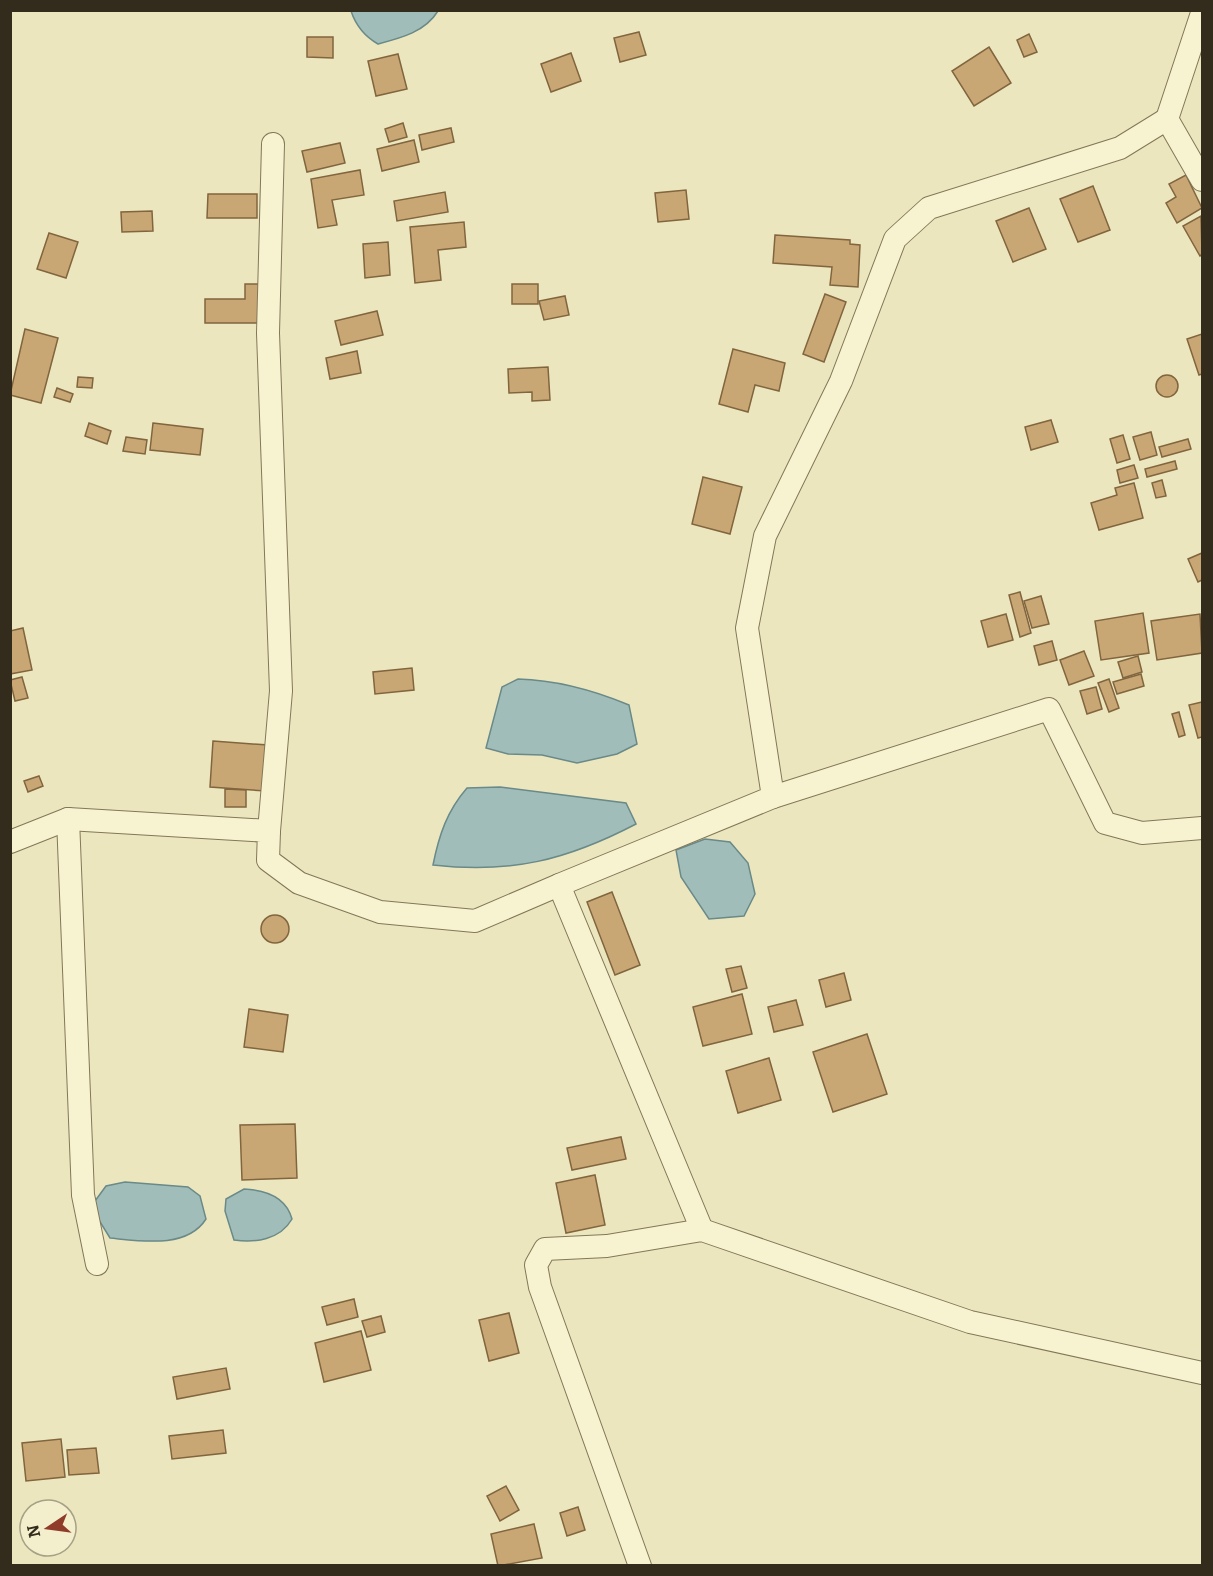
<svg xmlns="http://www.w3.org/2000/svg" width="1213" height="1576" font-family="Bitter,serif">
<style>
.water{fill:#a1bdba;stroke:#698a88;stroke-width:1.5}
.building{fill:#c9a775;stroke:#81653e;stroke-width:1.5}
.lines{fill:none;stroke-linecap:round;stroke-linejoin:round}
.street-casing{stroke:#837758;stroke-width:24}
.street{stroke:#f7f3d1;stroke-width:22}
</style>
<rect width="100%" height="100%" fill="#ece6be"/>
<g class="water">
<path d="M351,11V10L438,11C425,32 401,38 378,44C364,36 356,26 351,11Z"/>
<path d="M518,679C556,680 593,690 629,705L637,744L617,754L577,763L542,755L508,754L486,748L502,687Z"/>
<path d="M500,787L626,803L636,824C567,860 511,874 433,865C439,835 447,811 467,788Z"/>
<path d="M705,839L730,842L748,863L755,894L744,916L709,919L681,877L676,850Z"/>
<path d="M125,1182L188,1187L200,1196L206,1219C187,1249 141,1241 110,1238L97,1217L95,1201L106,1186Z"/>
<path d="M244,1189C265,1190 286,1197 292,1219C280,1240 255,1243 234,1240L225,1211L226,1199Z"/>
</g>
<g class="building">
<path d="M639,32L646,55L620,62L614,38Z"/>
<path d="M1029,34L1037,52L1024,57L1017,40Z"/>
<path d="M307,37H333V58L307,57Z"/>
<path d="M989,47L1011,83L974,106L952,71Z"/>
<path d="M571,53L581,81L551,92L541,64Z"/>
<path d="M398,54L407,89L376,96L368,61Z"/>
<path d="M403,123L407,137L389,142L385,129Z"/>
<path d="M451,128L454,142L422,150L419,135Z"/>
<path d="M414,140L419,162L382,171L377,149Z"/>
<path d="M340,143L345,163L307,172L302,151Z"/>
<path d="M360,170L364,195L332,200L337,225L318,228L311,179Z"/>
<path d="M1186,175L1202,208L1177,223L1166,203L1176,197L1169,184Z"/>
<path d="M1093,186L1110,230L1078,242L1060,199Z"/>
<path d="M686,190L689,219L658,222L655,193Z"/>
<path d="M445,192L448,212L397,221L394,201Z"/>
<path d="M208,194H257V218H207Z"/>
<path d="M1029,208L1046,249L1013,262L996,221Z"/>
<path d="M152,211L153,231L122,232L121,212Z"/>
<path d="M1201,216L1202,254L1200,256L1183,226Z"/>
<path d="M464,222L466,247L438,250L441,280L415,283L410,227Z"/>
<path d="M49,233L78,242L66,278L37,269Z"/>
<path d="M775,235L850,240V244L860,245L858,287L830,285L832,267L773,263Z"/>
<path d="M388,242L390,275L365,278L363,244Z"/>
<path d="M245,284H265L266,323H205V299H245Z"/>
<rect x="512" y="284" width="26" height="20"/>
<path d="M825,294L846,302L824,362L803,354Z"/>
<path d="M565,296L569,315L544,320L539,301Z"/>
<path d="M377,311L383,335L341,345L335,321Z"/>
<path d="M25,329L58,338L41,403L10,395Z"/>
<path d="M1202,334V374L1199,375L1187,339Z"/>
<path d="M733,349L785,363L779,391L755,385L748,412L719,404Z"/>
<path d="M357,351L361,373L330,379L326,358Z"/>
<path d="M548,367L550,400L532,401V392L509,393L508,369Z"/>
<circle cx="1167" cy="386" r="11"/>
<path d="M78,377L93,378L92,388L77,387Z"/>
<path d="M57,388L73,394L70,402L54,397Z"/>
<path d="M1051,420L1058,442L1031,450L1025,427Z"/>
<path d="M89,423L111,431L107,444L85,436Z"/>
<path d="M153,423L203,429L200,455L150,450Z"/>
<path d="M1151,432L1157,455L1140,460L1133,437Z"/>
<path d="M1123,435L1130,459L1117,463L1110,439Z"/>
<path d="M126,437L147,440L145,454L123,451Z"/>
<path d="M1188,439L1191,449L1162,457L1159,447Z"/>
<path d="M1175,461L1177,469L1147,477L1145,469Z"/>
<path d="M1134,465L1138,478L1120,483L1117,470Z"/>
<path d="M703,477L742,487L730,534L692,524Z"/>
<path d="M1162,480L1166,496L1156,498L1152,483Z"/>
<path d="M1134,483L1143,518L1099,530L1091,503L1117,495L1115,488Z"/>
<path d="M1202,553V580L1198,582L1188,559Z"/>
<path d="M1020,592L1031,633L1020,637L1009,595Z"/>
<path d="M1041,596L1049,624L1032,628L1024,601Z"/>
<path d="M1143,613L1149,653L1101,660L1095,621Z"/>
<path d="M1006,614L1013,640L988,647L981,621Z"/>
<path d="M1200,614L1202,653L1157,660L1151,621Z"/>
<path d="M23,628L32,670L10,674V631Z"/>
<path d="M1052,641L1057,660L1039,665L1034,646Z"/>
<path d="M1084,651L1094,676L1069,685L1060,660Z"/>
<path d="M1138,656L1142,672L1123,678L1118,662Z"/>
<path d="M412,668L414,690L375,694L373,672Z"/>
<path d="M1141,674L1144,686L1117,694L1113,682Z"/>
<path d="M22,677L28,698L15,701L10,680Z"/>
<path d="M1109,679L1119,708L1109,712L1098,683Z"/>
<path d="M1096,687L1102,709L1087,714L1080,691Z"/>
<path d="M1202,702V737L1198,738L1189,705Z"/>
<path d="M1179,712L1185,735L1179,737L1172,714Z"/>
<path d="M213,741L268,745L266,791L210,787Z"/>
<path d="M39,776L43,786L28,792L24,781Z"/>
<path d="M225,789L246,790V807H225Z"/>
<path d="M612,892L640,965L615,975L587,902Z"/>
<circle cx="275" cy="929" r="14"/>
<path d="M741,966L747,988L732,992L726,969Z"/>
<path d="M844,973L851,1000L826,1007L819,980Z"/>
<path d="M742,994L752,1034L703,1046L693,1007Z"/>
<path d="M796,1000L803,1025L774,1032L768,1007Z"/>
<path d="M249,1009L288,1015L283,1052L244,1047Z"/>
<path d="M867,1034L887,1094L833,1112L813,1052Z"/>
<path d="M769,1058L781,1100L738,1113L726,1071Z"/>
<path d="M295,1124L297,1178L242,1180L240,1125Z"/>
<path d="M621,1137L626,1159L572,1170L567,1148Z"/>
<path d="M595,1175L605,1225L566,1233L556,1183Z"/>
<path d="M354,1299L358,1317L327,1325L322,1307Z"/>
<path d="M509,1313L519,1353L489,1361L479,1320Z"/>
<path d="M381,1316L385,1332L367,1337L362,1321Z"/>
<path d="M361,1331L371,1370L324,1382L315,1343Z"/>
<path d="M226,1368L230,1389L177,1399L173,1377Z"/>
<path d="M223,1430L226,1453L172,1459L169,1436Z"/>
<path d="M61,1439L65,1477L26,1481L22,1443Z"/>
<path d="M96,1448L99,1473L69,1475L67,1450Z"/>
<path d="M506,1486L519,1510L500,1521L487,1496Z"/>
<path d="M578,1507L585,1530L567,1536L560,1513Z"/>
<path d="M534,1524L542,1558L498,1566L491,1534Z"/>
</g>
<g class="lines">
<defs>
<g id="street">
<path d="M1167,119L1202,13"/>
<path d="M773,797L1049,709L1105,823L1142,833L1202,828"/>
<path d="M68,819L83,1195L97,1264"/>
<path d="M269,831L281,691L268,333L273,144"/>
<path d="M10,842L68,819L269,831L268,860L299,883L380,912L475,921L559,885L702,1230"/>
<path d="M559,885L773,797L747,628L765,536L841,381L895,239L929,208L1120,148L1167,119L1202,180"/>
<path d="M640,1566L540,1287L536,1265L545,1249L607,1246L702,1230L970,1322L1202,1373"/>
</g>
</defs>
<use href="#street" class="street-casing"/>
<use href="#street" class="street"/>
</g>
<rect width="1213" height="1576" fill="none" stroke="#332b1c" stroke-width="24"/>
<g transform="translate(48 1528) rotate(257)"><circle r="28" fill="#f3efcd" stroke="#a6a186" stroke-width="1.5"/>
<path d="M0-4.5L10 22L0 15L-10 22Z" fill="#903c2a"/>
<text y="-9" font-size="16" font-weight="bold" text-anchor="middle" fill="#332b1c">N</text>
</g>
</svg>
